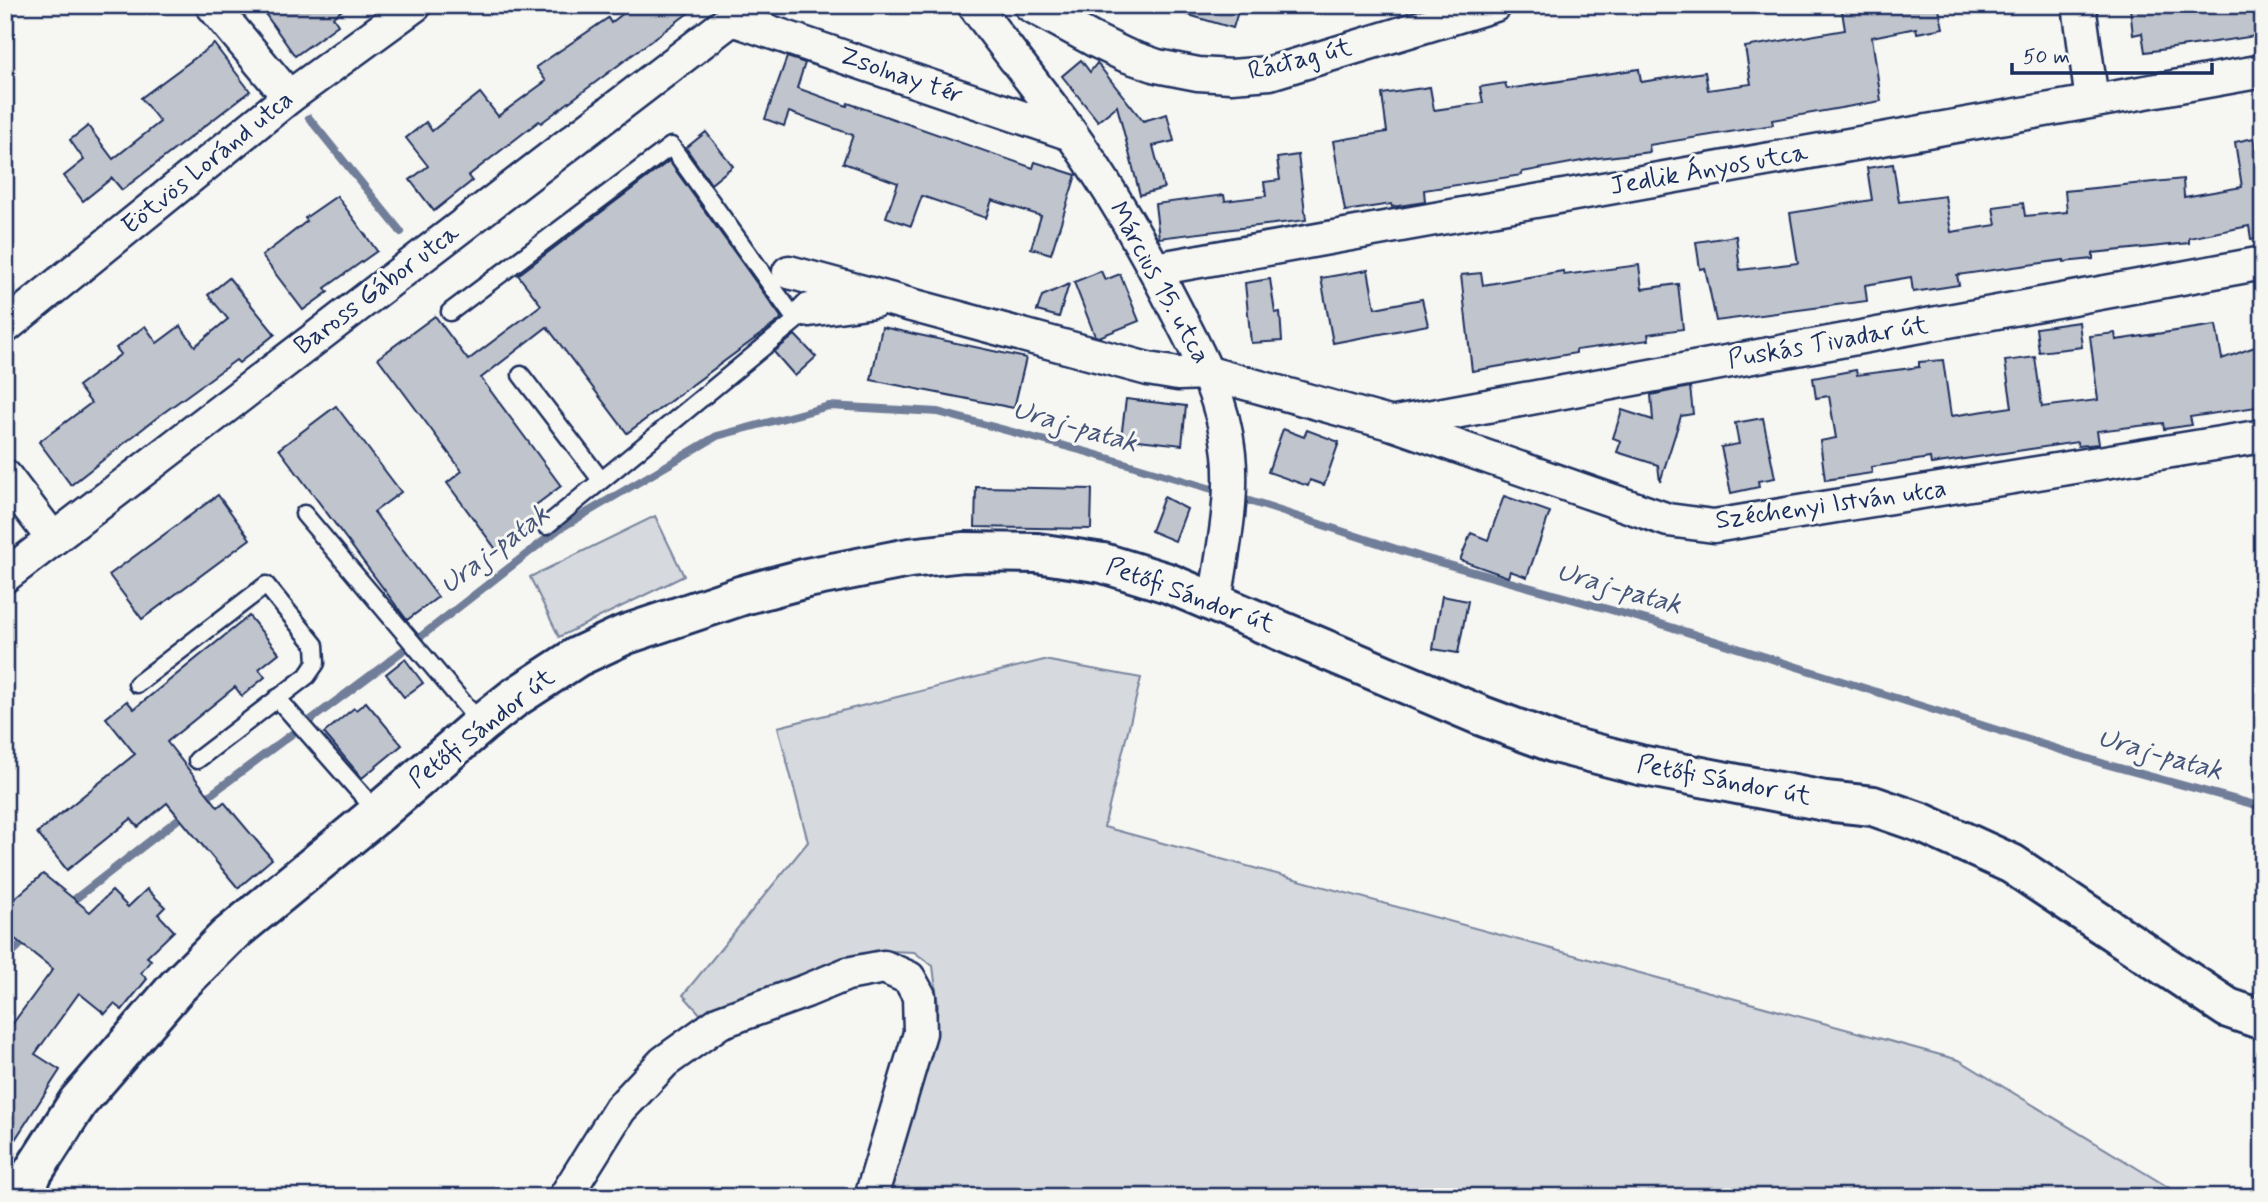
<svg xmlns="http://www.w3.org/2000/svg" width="2268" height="1202" font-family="Mynerve,sans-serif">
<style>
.green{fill:#d6d9dd;stroke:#78849e;stroke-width:2}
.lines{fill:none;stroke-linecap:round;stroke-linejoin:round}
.stream{stroke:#717e99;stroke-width:8}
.building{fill:#c0c4cd;stroke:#1b2f5e;stroke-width:2}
.lane-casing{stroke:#1b2f5e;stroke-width:21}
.street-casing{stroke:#1b2f5e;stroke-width:37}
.secondary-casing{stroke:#1b2f5e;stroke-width:44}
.lane{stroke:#f6f6f2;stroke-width:16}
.street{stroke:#f6f6f2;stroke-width:32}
.secondary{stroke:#f6f6f2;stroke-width:38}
.labels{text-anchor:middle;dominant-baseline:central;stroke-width:6;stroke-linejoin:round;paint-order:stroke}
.street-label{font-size:26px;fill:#1b2f5e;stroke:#f6f6f2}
.water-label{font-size:28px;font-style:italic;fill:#46567b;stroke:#f6f6f2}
</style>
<rect width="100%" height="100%" fill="#f6f6f2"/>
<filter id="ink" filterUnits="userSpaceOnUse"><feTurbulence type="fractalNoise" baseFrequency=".0143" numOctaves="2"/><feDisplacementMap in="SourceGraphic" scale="14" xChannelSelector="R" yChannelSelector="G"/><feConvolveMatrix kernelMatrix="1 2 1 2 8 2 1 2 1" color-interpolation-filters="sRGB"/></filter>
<g filter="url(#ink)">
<g class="green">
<path d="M655,516L684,576L559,637L530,577Z"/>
<path d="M1044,660L1141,678L1104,827L1959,1060L2168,1187L2178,1197H889L935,1041L938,1006L933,966L914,952L889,951L702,1016L683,995L808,842L778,727Z"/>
</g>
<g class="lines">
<g class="stream">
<path d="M309,118L401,232"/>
<path d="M1237,497L1424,558L1658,623L2105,764L2263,807"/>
<path d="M202,801L383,666L559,529L717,436L829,406L938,412L1087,452L1222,492"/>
<path d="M66,906L186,813"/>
<path d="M5,960L29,936"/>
</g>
</g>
<g class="building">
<path d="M259,5H349L333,17L338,25L295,56Z"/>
<path d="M634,5H699L541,123L539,121L468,176L472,181L434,211L410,180L428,166L406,138L426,122L432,131L480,93L498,116L546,81L536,67L608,18L611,23Z"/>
<path d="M1176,5H1240L1233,28L1175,11Z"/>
<path d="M1841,5H1938L1943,28L1917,33L1916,28L1872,37L1881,101L1772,120L1773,125L1649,145L1650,152L1598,158L1522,172V175L1424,190L1425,202L1392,207L1391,204L1345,211L1333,141L1387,132L1382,94L1430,87L1434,110L1483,103L1480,87L1505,83L1507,89L1639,69L1641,82L1705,72L1708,90L1751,84L1745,47L1845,30Z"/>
<path d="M2159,5H2263V35L2145,52L2142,33L2133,35L2130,8Z"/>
<path d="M214,44L250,91L122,190L112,178L83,201L64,176L84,160L70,140L88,126L113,159L160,122L141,98Z"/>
<path d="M787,57L805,63L797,88L847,106L848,103L1033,168L1035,162L1076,175L1051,254L1031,248L1041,216L992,200L986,218L922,196L911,226L886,217L898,183L843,163L853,135L789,112L784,126L765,119Z"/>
<path d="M1081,60L1090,72L1097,63L1143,121L1167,114L1174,141L1153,146L1164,188L1140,195L1117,106L1098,121L1062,76Z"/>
<path d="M706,132L733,166L711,184L686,148Z"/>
<path d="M2254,138L2263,183V238L2251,239L2249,226L2189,238V243L2093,253V259L2064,262V260L1957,275L1959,285L1913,292L1911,277L1865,285L1867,301L1716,321L1705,268L1700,269L1696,242L1736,236L1740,270L1798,263L1790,213L1872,200L1867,168L1893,164L1899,202L1945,196L1951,232L1996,225L1993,207L2023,203L2025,216L2067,212L2065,191L2183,179L2184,197L2242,187L2235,142Z"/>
<path d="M1298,155L1306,220L1159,238L1155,204L1224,195L1225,201L1266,196L1264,182L1280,180L1277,158Z"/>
<path d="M669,161L781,317L780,320L627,433L547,327L481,378L561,486L532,508L539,518L536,523L498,552L447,483L462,471L378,358L435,316L468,360L541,305L518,275Z"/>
<path d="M337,196L377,251L325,288L328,292L303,310L262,256L307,221L305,218Z"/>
<path d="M1639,265L1642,289L1678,284L1683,329L1648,334L1649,340L1576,350V353L1472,371L1461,275L1481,273L1483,285L1563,271L1564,275Z"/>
<path d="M1368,270L1375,308L1422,299L1428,325L1333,343L1321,278Z"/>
<path d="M1101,271L1105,280L1120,274L1139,321L1099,337L1095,336L1074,282Z"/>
<path d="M229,278L275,334L239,363L236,360L159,416L71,485L39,442L91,403L78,386L121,354L116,348L145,326L157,343L180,326L195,346L228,319L208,295Z"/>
<path d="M1270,279L1275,313L1280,312L1282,341L1251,343L1245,283Z"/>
<path d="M1069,284L1059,317L1037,311L1042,296Z"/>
<path d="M2079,322L2082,347L2039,352L2036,328Z"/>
<path d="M2216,325L2222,359L2263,344V406L2190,417L2192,425L2164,429L2163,423L2097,431L2099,444L2078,446L2077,442L1931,464L1930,458L1871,467L1872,473L1825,480L1820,441L1836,438L1829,396L1816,398L1813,378L1856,370L1857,375L1919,367V362L1943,360L1951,416L2012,407L2005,361L2035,357L2042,407L2098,400L2090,336L2115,333L2116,340Z"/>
<path d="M882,327L1026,358L1014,408L871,380Z"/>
<path d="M795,335L816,357L795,376L774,352Z"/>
<path d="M1690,387L1693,414L1681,416L1660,482L1658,465L1617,452L1621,441L1613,438L1622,410L1653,420L1651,395Z"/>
<path d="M1126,399L1186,406L1182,445L1121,438Z"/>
<path d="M336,406L401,492L374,512L438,597L407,620L279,449Z"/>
<path d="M1763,418L1775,478L1758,481L1759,487L1731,493L1721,447L1739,444L1735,423Z"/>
<path d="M1283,429L1304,437L1307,430L1339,442L1324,485L1310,480L1308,486L1268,472Z"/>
<path d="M976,487L1092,489L1091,529L975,527Z"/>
<path d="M218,495L250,539L142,619L109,575Z"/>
<path d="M1504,496L1550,512L1527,577L1510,571L1508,577L1460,560L1471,533L1488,540Z"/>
<path d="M1164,497L1187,509L1175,541L1151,531Z"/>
<path d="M1442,596L1468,601L1458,653L1433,649Z"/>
<path d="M249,616L279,653L259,669L265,677L242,696L235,687L167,742L218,807L224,802L272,859L238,888L167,803L138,827L131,819L67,870L37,833L135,754L106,718L127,701L134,709Z"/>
<path d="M405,659L423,683L404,697L386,674Z"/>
<path d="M366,702L402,745L362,778L324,733L354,708L356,710Z"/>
<path d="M43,874L90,912L112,891L128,907L147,889L165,907L158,914L174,931L147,957L151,960L141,973L147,979L122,1010L114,1004L105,1014L79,993L35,1054L60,1070L5,1155V1034L53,969L5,931V907Z"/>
</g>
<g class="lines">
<defs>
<g id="lane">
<path d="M450,312L671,146L796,320"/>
<path d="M521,375L601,480"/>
<path d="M304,514L481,724"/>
<path d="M546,526L805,313"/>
<path d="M137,684L266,585L315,645L316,663L307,676L197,760"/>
<path d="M277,698L378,813"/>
</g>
<g id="street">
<path d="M212,5L289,97"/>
<path d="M974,5C1006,48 1039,89 1070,132C1110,188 1145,249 1176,310C1200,356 1224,401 1229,454C1234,501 1222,555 1215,602"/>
<path d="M1030,5L1094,40L1125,55L1157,66L1198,74L1231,76L1270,73L1495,5"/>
<path d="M2079,5L2092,101"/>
<path d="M732,19L1071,134"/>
<path d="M1155,269L2263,71"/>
<path d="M789,272L1148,369L1178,374L1209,373L1393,424L1668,520L1714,526L2263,436"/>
<path d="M809,310L874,301"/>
<path d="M5,327L289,97L415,5"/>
<path d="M1395,423L2263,263"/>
<path d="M5,476L53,539"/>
<path d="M5,576L750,5"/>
<path d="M565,1197L620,1109L664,1062L720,1022L806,991L847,974L884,967L909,978L919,996L920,1033L871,1197"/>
</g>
<path id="secondary" d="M22,1197L33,1172L78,1102L177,987L227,937L378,813L481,724L514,698L577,657L624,635L743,595L807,578L909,558L964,552L1037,553L1103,563L1168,583L1482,716L1555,743L1640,765L1825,801L1873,806L1922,823L2012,864L2228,1008L2263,1020"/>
</defs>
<use href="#lane" class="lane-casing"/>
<use href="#street" class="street-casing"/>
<use href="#secondary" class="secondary-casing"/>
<use href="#lane" class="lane"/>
<use href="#street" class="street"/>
<use href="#secondary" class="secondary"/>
</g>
</g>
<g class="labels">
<g class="street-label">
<text transform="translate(1300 60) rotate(-14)">Ráctag út</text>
<text transform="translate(901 76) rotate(19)">Zsolnay tér</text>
<text transform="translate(208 163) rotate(-39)">Eötvös Loránd utca</text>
<text transform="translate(1709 170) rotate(-10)">Jedlik Ányos utca</text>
<text transform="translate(1159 283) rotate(61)">Március 15. utca</text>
<text transform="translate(377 290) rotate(-37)">Baross Gábor utca</text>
<text transform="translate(1828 343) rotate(-10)">Puskás Tivadar út</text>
<text transform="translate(1831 505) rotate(-8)">Széchenyi István utca</text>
<text transform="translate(1190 596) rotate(20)">Petőfi Sándor út</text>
<text transform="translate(482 729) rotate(-38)">Petőfi Sándor út</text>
<text transform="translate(1724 781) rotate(11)">Petőfi Sándor út</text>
</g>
<g class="water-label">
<text transform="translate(1075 427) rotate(16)">Uraj-patak</text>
<text transform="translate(495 550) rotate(-37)">Uraj-patak</text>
<text transform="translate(1619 589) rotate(16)">Uraj-patak</text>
<text transform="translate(2160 755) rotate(16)">Uraj-patak</text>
</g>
</g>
<rect width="2268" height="1202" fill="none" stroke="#f6f6f2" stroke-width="28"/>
<rect x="14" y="14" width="2240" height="1174" fill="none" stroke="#1b2f5e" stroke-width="2.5" filter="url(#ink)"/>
<path d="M2012 63v10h200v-10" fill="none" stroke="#1b2f5e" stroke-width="3.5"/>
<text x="2023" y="63" font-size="21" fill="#1b2f5e" stroke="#f6f6f2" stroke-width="5" paint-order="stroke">50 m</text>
</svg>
